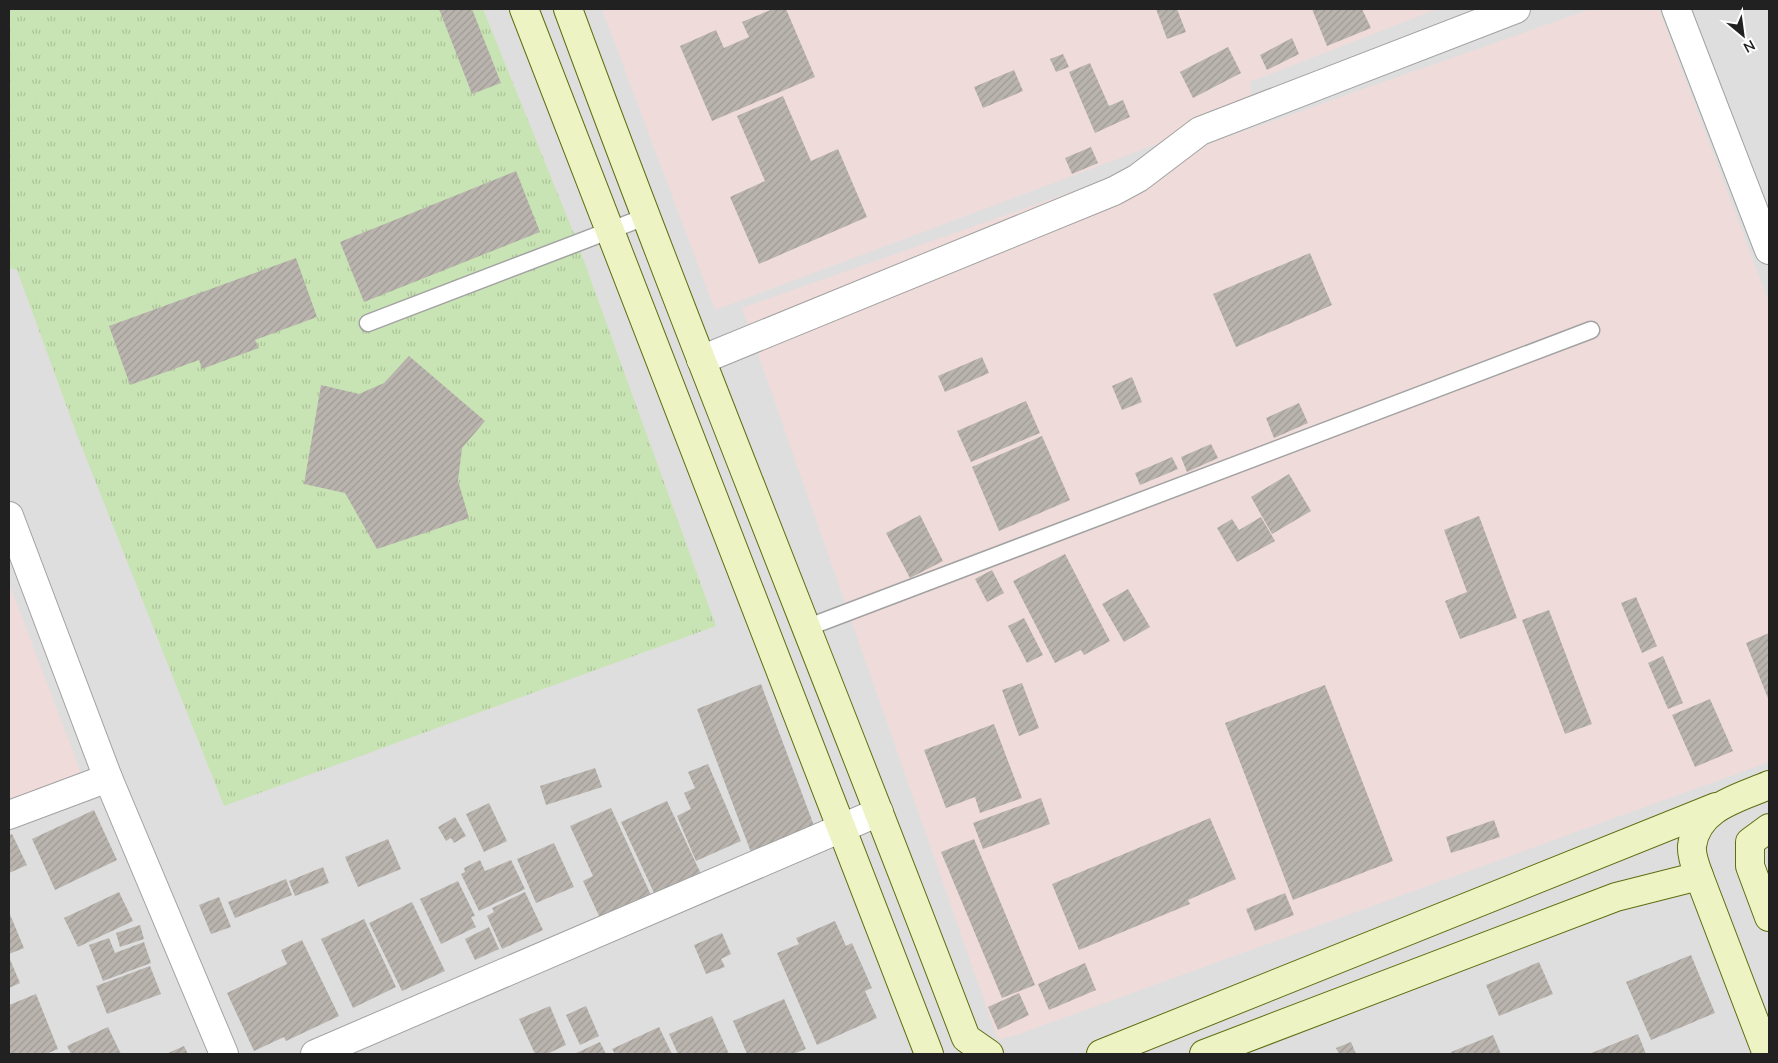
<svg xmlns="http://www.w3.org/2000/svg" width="1778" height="1063" font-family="Mulish,sans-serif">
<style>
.residential{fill:#dfdede}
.commercial{fill:#efdcda}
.grass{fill:url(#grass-tufts)}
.building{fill:url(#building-hatch)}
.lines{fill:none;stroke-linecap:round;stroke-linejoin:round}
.lane-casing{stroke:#a2a2a2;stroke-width:19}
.street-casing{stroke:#a2a2a2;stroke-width:30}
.secondary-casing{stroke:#5e6e11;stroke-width:30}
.lane{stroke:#fff;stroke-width:16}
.street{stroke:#fff;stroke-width:28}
.secondary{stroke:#eef3c3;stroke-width:28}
</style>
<defs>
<pattern id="grass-tufts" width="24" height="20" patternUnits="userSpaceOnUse" patternTransform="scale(1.25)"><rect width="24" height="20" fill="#c9e4b4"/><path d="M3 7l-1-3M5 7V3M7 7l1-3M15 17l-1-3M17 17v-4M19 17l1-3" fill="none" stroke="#acc39a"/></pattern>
<pattern id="building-hatch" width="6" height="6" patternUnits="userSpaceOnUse" patternTransform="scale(1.25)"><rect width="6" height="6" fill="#b9b4ae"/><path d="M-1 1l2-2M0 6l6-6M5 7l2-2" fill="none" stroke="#9f9a95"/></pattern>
</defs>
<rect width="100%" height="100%" fill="#f0eee8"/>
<rect class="residential" x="9" y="9" width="1760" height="1045"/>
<g class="commercial">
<path d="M602,9H1437L1250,82L1253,108L715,310Z"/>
<path d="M1591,9H1659L1769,303V762L1019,1034L998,1040L742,308Z"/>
<path d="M9,583L81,773L9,800Z"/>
</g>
<path class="grass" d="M9,9H483L576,239L716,626L224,806L77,435L17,270L9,268Z"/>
<g class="building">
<path d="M439,9H472L501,83L472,94Z"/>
<path d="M773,9H786L815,77L712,121L680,46L716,30L724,48L749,37L742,22Z"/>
<path d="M1156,9H1177L1186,32L1167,39Z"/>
<path d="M1312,9H1362L1371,28L1327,46Z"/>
<path d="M1292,38L1299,54L1267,70L1260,55Z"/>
<path d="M1228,47L1241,73L1193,98L1180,72Z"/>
<path d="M1063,54L1069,67L1056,72L1050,59Z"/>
<path d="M1090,63L1109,106L1123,100L1130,117L1095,133L1069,72Z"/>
<path d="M1014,70L1023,91L983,108L974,87Z"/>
<path d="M783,96L811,161L838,149L867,217L759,264L730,197L765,181L737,116Z"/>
<path d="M1091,147L1098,163L1072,174L1065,158Z"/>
<path d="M516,171L540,232L364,302L340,242Z"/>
<path d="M1310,253L1332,305L1236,347L1213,294Z"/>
<path d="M296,258L317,317L255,340L259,348L202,369L199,360L130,385L109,326Z"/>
<path d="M409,356L485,421L462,448L458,481L469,518L377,549L345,493L304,484L321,385L359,394L384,383Z"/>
<path d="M982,357L989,373L945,392L938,376Z"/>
<path d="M1132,377L1142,402L1122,410L1112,386Z"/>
<path d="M1026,401L1040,433L971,462L957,431Z"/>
<path d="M1299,403L1308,423L1274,438L1266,418Z"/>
<path d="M1042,436L1070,500L999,531L972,467Z"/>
<path d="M1211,444L1218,458L1187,472L1181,457Z"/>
<path d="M1172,457L1178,469L1140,485L1135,473Z"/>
<path d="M1289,474L1311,511L1272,534L1251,497Z"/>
<path d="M920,515L943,561L910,578L886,533Z"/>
<path d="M1479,516L1517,618L1460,639L1445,601L1467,592L1444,530Z"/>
<path d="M1261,517L1275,541L1237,562L1217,528L1232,519L1239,530Z"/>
<path d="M1065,554L1110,641L1084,655L1081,650L1055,663L1013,581Z"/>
<path d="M992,570L1004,593L987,602L975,579Z"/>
<path d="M1128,589L1150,627L1124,642L1102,604Z"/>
<path d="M1636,597L1657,646L1642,653L1621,603Z"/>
<path d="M1549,610L1592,724L1565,734L1522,620Z"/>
<path d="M1024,618L1043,655L1027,663L1008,626Z"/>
<path d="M1769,633V701L1746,643Z"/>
<path d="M1663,656L1683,703L1668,709L1648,663Z"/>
<path d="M1022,683L1039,728L1019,736L1002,690Z"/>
<path d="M761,684L816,831L752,855L697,709Z"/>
<path d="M1325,685L1393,861L1293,900L1225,723Z"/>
<path d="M1710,699L1733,751L1695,767L1672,715Z"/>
<path d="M994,724L1022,798L980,813L975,797L946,808L924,750Z"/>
<path d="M708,764L741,841L696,861L677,816L691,809L684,793L695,788L688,772Z"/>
<path d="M595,768L602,787L546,805L540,786Z"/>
<path d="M1041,798L1050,824L983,849L973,823Z"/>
<path d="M667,801L701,874L655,895L621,822Z"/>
<path d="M489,803L507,841L484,852L466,814Z"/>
<path d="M611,808L651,895L600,918L583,881L593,876L570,826Z"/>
<path d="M94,810L117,860L55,890L32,839Z"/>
<path d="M455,817L466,836L454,843L451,838L446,841L438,827Z"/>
<path d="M1210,818L1236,879L1188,900L1190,904L1079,950L1052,884Z"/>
<path d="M1494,820L1500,837L1451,853L1446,837Z"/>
<path d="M12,834L27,865L9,873V835Z"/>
<path d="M388,839L401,869L358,887L345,857Z"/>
<path d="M974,839L1035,985L1002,998L941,852Z"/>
<path d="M554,843L574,887L536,903L517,859Z"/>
<path d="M480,860L485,871L511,860L525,889L479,911L461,874L465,872L464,868Z"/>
<path d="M323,867L329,883L295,896L289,881Z"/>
<path d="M286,879L292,895L235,918L228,902Z"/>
<path d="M458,881L475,916L471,917L476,927L441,944L420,899Z"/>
<path d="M119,892L133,921L78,947L64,918Z"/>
<path d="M525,892L543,930L502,949L487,916L494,912L492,908Z"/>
<path d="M1285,893L1294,915L1255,931L1246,909Z"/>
<path d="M219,897L231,927L211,934L199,905Z"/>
<path d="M412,902L445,971L402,991L369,923Z"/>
<path d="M9,912L24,948L9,954Z"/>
<path d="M364,919L396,987L353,1008L321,939Z"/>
<path d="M835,921L846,946L852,943L872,988L865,991L877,1018L817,1045L777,953L799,944L796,938Z"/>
<path d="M140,925L144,939L120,947L116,933Z"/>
<path d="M489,927L499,949L475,960L465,939Z"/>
<path d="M722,933L731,954L721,959L725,967L706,974L694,945Z"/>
<path d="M109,938L115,953L144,942L151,963L103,981L89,945Z"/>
<path d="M302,940L339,1016L286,1041L284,1037L254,1051L227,993L287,964L281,950Z"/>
<path d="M1691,955L1715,1013L1651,1040L1626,982Z"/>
<path d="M9,957L20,983L9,988Z"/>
<path d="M1539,962L1553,994L1499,1016L1486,985Z"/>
<path d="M1085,963L1096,990L1049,1010L1038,984Z"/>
<path d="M150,966L161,994L107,1014L96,986Z"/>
<path d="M1019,993L1029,1015L998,1030L988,1007Z"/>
<path d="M36,994L58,1049L46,1054H9V1005Z"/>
<path d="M784,999L806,1049L793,1054H747L733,1021Z"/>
<path d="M550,1006L566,1045L547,1054H535L519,1019Z"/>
<path d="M586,1006L599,1036L580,1045L566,1015Z"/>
<path d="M712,1016L729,1054H678L669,1034Z"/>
<path d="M108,1027L121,1054H71L67,1046Z"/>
<path d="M659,1027L672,1054H615L612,1049Z"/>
<path d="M1638,1034L1646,1054H1589Z"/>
<path d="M1493,1035L1501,1054H1452L1451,1052Z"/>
<path d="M600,1042L606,1054H574Z"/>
<path d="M1351,1042L1356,1054H1339L1336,1048Z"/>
<path d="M184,1046L188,1054H166Z"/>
</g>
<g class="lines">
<defs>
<g id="lane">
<path d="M368,323L645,217"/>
<path d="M806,628L1591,330"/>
</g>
<g id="street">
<path d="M1676,9L1769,250"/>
<path d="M701,360L1114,191L1138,178L1200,131L1516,9"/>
<path d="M9,516L108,778L224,1054"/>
<path d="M9,815L108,778"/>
<path d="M315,1054L879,812"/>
</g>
<g id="secondary">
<path d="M524,9L929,1054"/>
<path d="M568,9C695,354 835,694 966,1038L989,1054"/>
<path d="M1769,828L1750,842V866L1769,917"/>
<path d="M1101,1054L1716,807"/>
<path d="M1204,1054L1616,897L1699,876"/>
<path d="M1767,1054L1699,876C1696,868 1691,855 1692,846C1697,807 1739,798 1769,785"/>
</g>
</defs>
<use href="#lane" class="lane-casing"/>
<use href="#street" class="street-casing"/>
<use href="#secondary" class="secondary-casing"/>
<use href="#lane" class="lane"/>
<use href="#street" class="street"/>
<use href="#secondary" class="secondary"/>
</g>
<rect width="1778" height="1063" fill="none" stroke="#212121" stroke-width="20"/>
<g transform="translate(1743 35) rotate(151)" stroke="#ffffff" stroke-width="4" paint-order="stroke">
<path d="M0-4L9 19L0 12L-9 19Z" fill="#212121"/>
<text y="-8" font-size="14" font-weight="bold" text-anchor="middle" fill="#212121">N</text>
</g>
</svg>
